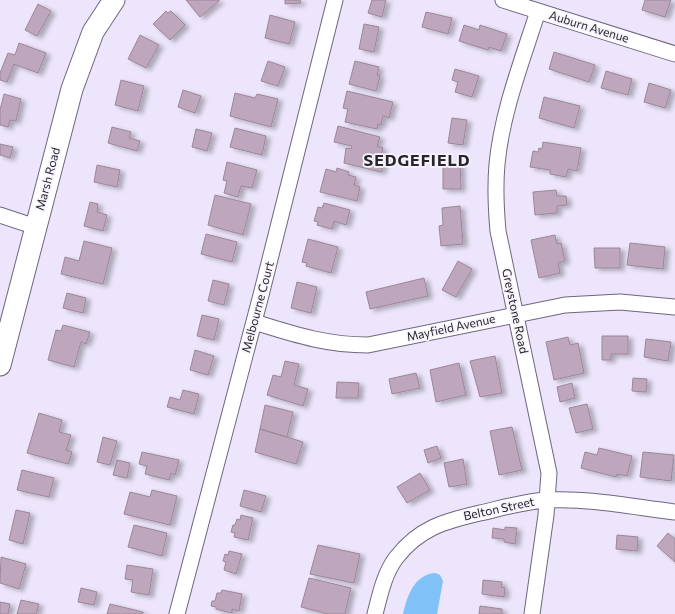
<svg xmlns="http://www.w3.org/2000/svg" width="675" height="614" viewBox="0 0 675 614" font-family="Commissioner,sans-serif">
	<defs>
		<filter id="shadow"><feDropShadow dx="4.5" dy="2.5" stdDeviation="2" flood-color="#0004"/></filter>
	</defs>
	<rect width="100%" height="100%" fill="#ece5fb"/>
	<path fill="#80c2f7" d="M435,573L440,575L443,581L437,614H403C407,596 414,575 435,573Z"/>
	<path fill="#bea7bc" stroke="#9c869a" filter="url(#shadow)" d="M186,0H219V1L200,17Z
		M285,0H300L301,3L285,4Z
		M372,0H386L382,17L368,13Z
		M645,0H671L665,17L642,10Z
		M38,4L51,11L37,36L25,30Z
		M166,11L168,13L171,11L185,25L170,40L153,24Z
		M426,12L452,18L448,34L422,27Z
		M270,15L295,22L289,44L265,38Z
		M364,24L379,27L374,52L359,49Z
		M464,25L479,30L480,25L507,34L501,51L489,47L488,50L459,41Z
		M140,35L159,45L146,68L128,59Z
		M19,43L46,53L38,73L14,64L7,82L0,80V73L8,53L15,55Z
		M554,52L595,65L589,82L549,69Z
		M268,61L285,67L278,86L261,81Z
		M355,61L379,67L377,75L380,76L376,91L349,84Z
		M455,69L479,76L472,97L455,92L458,82L452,80Z
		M606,71L632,79L628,95L601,88Z
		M121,80L144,86L138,111L115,105Z
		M649,83L671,90L665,108L644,102Z
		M183,90L201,96L195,113L178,107Z
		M347,91L393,102L389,118L383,116L381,125L378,124L377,129L345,122L348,109L343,108Z
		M235,93L255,98L257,94L278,99L271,127L230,116Z
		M4,94L21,99L16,121L10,120L8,127L0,125V110Z
		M544,97L580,106L574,128L539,118Z
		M452,118L467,120L463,145L448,143Z
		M338,126L380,137L377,146L383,148L381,155L385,156L381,172L344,163L346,148L351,149L352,146L334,142Z
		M112,127L131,132L129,138L140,141L137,151L108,143Z
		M235,128L266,136L262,155L230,147Z
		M196,129L212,133L207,151L192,147Z
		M543,142L581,148L577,171L568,169L566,177L550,174V170L530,167L533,151L538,152L539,148L542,149Z
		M0,144L13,147L10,158L0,155Z
		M227,162L257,170L252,188L241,186L238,197L224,193L227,181L223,180Z
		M443,163H460L461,189H443Z
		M97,165L120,170L117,187L94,182Z
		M337,168L349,172L348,175L356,177L354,185L360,187L357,201L320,192L326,169L336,172Z
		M556,190L557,196H566L567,205L557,206V213L535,215L533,192Z
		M215,195L251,204L243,235L208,225Z
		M90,202L98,204L97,212L107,215L103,231L84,226Z
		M324,203L350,210L346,225L334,221L332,229L317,225L318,222L314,221L318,207L322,208Z
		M460,206L463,244L441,246L439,226L443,225L442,208Z
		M206,234L237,242L232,262L201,254Z
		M555,235L557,244L561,243L565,261L558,263L560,273L539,278L531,240Z
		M308,239L338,247L331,273L306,266L307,263L302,262Z
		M84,241L112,248L103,284L61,274L65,257L79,261Z
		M630,243L665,247L663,269L627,265Z
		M594,248H620V268H595Z
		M458,261L472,269L456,297L442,290Z
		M424,278L428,296L370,309L366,292Z
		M213,280L229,284L224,305L208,301Z
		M297,282L317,287L311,313L291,308Z
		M67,293L86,298L83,313L63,308Z
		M202,315L219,319L214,340L197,336Z
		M63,325L90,332L86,344L81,342L74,367L48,360L56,330L61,331Z
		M602,336H628V354H611V360H602Z
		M568,337L570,345L578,343L584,373L554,380L546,342Z
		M646,339L671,342L668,361L644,357Z
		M195,350L214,356L208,375L190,370Z
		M495,356L502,393L480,397L470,361Z
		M285,361L299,364L294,385L308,389L303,406L267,395L273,375L281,377Z
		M459,363L466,395L436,402L430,370Z
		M416,373L420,388L392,394L389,379Z
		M633,378L647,379L646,392L632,391Z
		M337,382L359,383L358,398H336Z
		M572,383L575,398L560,402L557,387Z
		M183,390L199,394L194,414L167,407L170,397L180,400Z
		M587,404L593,429L576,433L569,408Z
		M265,405L293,412L287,437L260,429Z
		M39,413L62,420L59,432L71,435L66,450L72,452L68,464L27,453Z
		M512,427L522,470L499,475L490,431Z
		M260,429L303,442L296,464L255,452Z
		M103,437L117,441L110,465L97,462Z
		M437,446L441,458L428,463L424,450Z
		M599,448L632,456L627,476L617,474L616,477L581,468L585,452L597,455Z
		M142,452L179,460L175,475L171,473L169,480L145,474L147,466L139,464Z
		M643,452L674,455L671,481L640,477Z
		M463,459L467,484L449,487L444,463Z
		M117,460L130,463L127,478L113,475Z
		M22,470L54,478L49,497L17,490Z
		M420,473L430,490L407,503L397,487Z
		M152,490L177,496L170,525L124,514L130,492L150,497Z
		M244,490L266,496L261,512L240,506Z
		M16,510L30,513L23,544L9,540Z
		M241,515L253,518L248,540L234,537L235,533L231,532L233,525H235L237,519L240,520Z
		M134,525L167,533L162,556L128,547Z
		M505,527L517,528L515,544L504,542V539L492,538L493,528L505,530Z
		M668,533L675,539V562L657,546Z
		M617,535L638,537L637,551L616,549Z
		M318,545L360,554L354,583L310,574Z
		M229,551L242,554L236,574L224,570L226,562L223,561L225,554L228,555Z
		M1,557L26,564L19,589L0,583Z
		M127,565L153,569L149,595L131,592L133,580L125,579Z
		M309,578L351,588L345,614H328L301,607Z
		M483,580L502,582L501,587L505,588L504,597L482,594Z
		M81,588L97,592L94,605L78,602Z
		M222,590L242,594L239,611L232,609V613L216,609V607L211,606L212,601H215L217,593H221Z
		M21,600L39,604L36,614H17Z
		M0,602L10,604L8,614H0Z
		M110,604L143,612V614H107Z
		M480,606L502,609V614H479Z"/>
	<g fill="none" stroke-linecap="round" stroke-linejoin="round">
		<defs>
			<path id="street" d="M503,0L675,54
				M0,215L36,227
				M254,322C293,334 325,345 368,345L565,305L620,302L675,307
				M177,614L261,295L335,0
				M375,614C380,595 384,574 396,558C419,528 445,521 480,513C502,508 525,501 548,500C590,498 633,507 675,512
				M532,614L546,515L549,473L498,231C496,209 495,187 497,164C502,112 522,61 538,11"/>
			<path id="secondary" d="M0,365L72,89L93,32L114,0"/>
		</defs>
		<use href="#street" stroke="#6f667f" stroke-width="17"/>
		<use href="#secondary" stroke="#6f667f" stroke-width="23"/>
		<use href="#street" stroke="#fff" stroke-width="15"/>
		<use href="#secondary" stroke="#fff" stroke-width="21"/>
	</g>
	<g text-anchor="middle" stroke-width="3.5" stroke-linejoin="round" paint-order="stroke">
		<g font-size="12" fill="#28252f" stroke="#f7f5fb">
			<text transform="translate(589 27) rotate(17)" y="4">Auburn Avenue</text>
			<text transform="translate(48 179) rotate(-75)" y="4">Marsh Road</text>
			<text transform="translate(258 307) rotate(-75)" y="4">Melbourne Court</text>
			<text transform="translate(515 311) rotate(78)" y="4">Greystone Road</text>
			<text transform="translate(451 328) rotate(-12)" y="4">Mayfield Avenue</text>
			<text transform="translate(499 509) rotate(-12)" y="4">Belton Street</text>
		</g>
		<g font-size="16" font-weight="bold" letter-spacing="1" fill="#28252f" stroke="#f7f5fb">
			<text x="417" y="166">SEDGEFIELD</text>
		</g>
	</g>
</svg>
